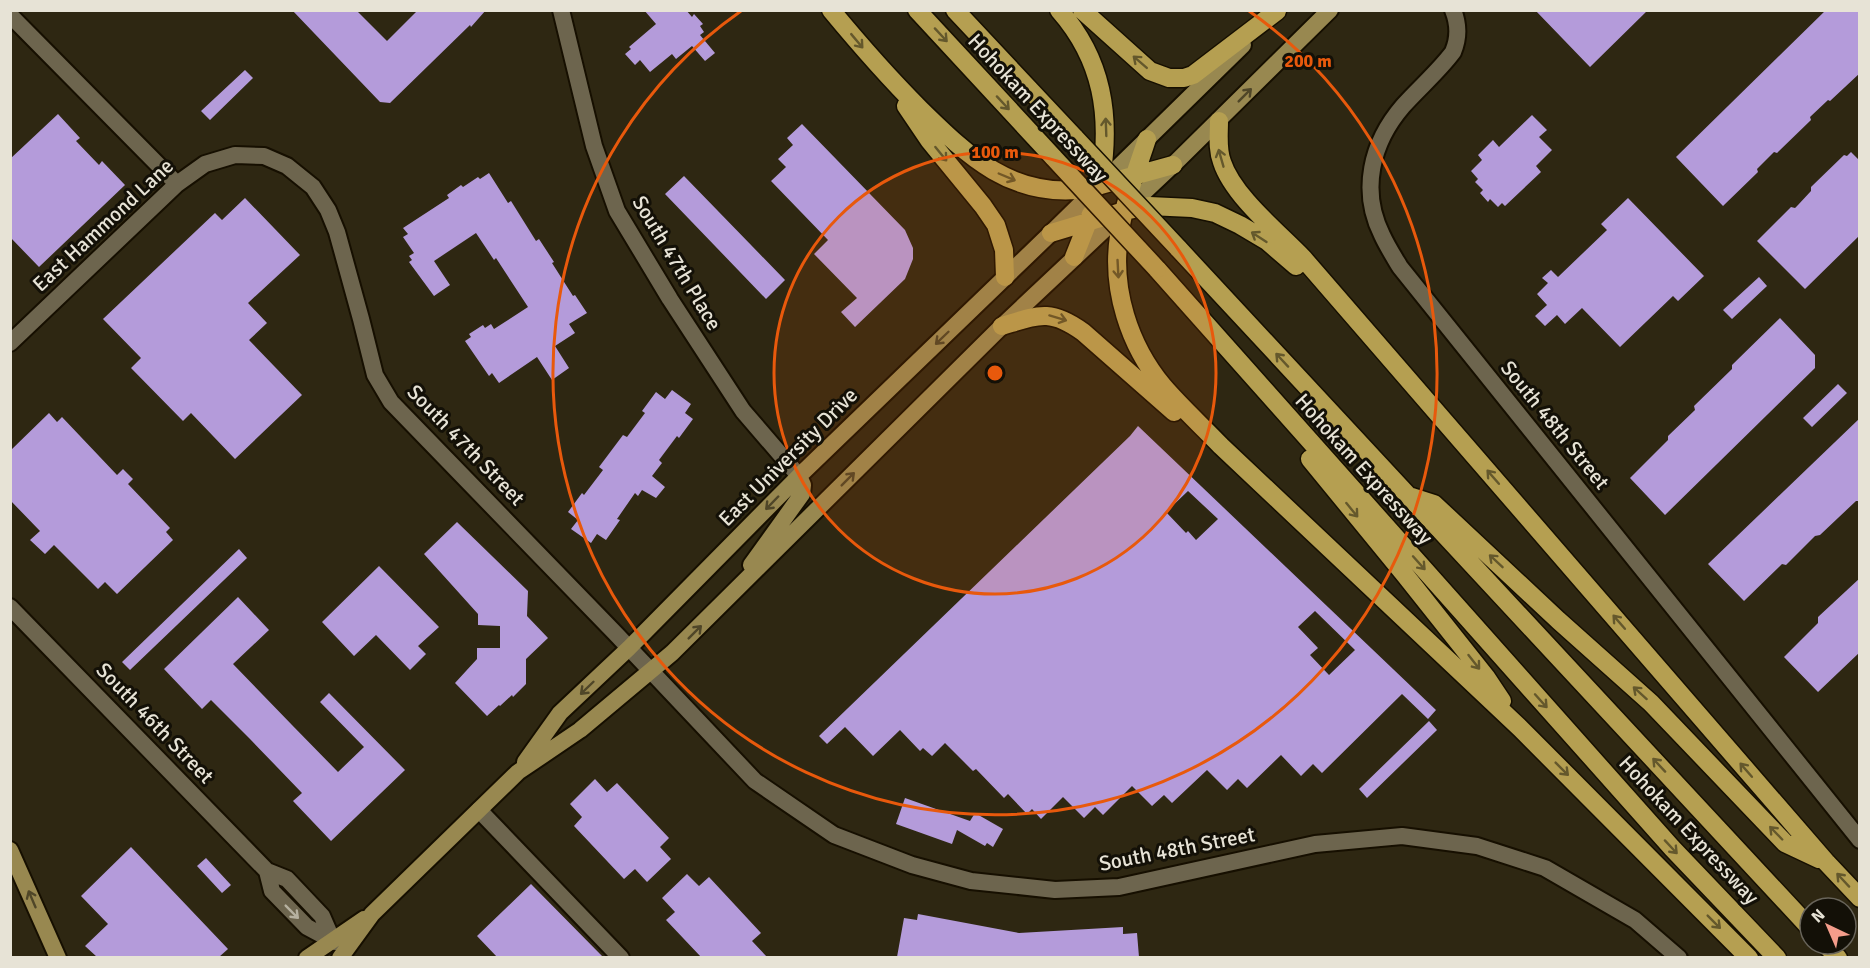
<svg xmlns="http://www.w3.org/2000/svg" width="1870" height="968" viewBox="0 0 1870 968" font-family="Signika,sans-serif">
	<rect width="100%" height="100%" fill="#2e2712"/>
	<path fill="#b49bda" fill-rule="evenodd" d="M292,10H356L387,41L418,10H486L471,27L470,25L390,103L380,102Z
		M644,10H686L692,17L694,14L703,24L700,26L704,32L700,35L715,53L705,61L692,46L676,59L672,54L650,72L640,60L635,65L625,54L631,49L629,47L656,24Z
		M1535,10H1648L1590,67Z
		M1826,10H1860V73L1830,101L1828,100L1810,117L1811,120L1777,153L1774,152L1757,169L1758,172L1723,206L1676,157Z
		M245,70L253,78L210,120L201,111Z
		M58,114L80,138L76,141L99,165L102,161L125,185L39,267L10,237V159Z
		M1532,115L1547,130L1539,137L1552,150L1536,166L1541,172L1505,206L1502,203L1498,207L1490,199L1488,202L1480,193L1483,190L1475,182L1478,179L1471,171L1482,160L1478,155L1493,140L1499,147Z
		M802,124L905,230L913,248V259L905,279L855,327L841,312L857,298L814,254L828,240L771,181L786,167L778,159L793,145L787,138Z
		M1851,152L1860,161V235L1805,289L1757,241L1791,207L1795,208L1798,205L1811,191V187L1844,155L1847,156Z
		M489,173L508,203L511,201L536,241L539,239L554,262L552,263L573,296L575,295L587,313L569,324L575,333L555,346L569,368L552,380L537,357L499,383L492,373L489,376L465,341L471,337L469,334L483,325L485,328L491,324L494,329L528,307L496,258L494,260L476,233L434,261L450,285L434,296L409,262L412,260L409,256L414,253L403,237L408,234L403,228L449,198L447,195L461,185L463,187L478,177L480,179Z
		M684,176L785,280L766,299L665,194Z
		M245,198L300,255L248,303L267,323L249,340L302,395L235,459L191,413L183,421L131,368L141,358L103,319L215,213L222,220Z
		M1628,198L1704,276L1678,301L1673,296L1620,347L1582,308L1565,324L1557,315L1545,326L1535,316L1547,305L1537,294L1548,283L1542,278L1551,270L1558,277L1607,230L1601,224Z
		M1759,277L1767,286L1732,319L1723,310Z
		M1780,318L1815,355V368L1665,515L1630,478L1668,440V436L1695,410L1694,406L1732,369V365Z
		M1838,384L1847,393L1812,427L1803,418Z
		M672,390L691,404L685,413L693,419L679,438L677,436L659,460L662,463L652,476L665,487L656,498L642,490L638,496L635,493L617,519L620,520L606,540L597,534L591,543L571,529L578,520L568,512L582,493L584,495L603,470L599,467L623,435L627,437L645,413L642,411L656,392L665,399Z
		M49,413L57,422L62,417L117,475L123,469L133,479L128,484L170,528L166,532L173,540L117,594L105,582L98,589L54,545L45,554L30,540L40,531L10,500V451Z
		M1860,418V501H1856L1820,535L1815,536L1786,565L1782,564L1744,601L1708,564Z
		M1138,426L1436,710L1428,719L1402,694L1322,773L1313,764L1301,776L1281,755L1247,788L1238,779L1227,790L1207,770L1172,803L1164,795L1152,806L1132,786L1103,815L1095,807L1084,818L1063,797L1041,819L1032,809L1027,814L1008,794L1004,798L976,769L973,771L945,743L932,756L923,748L920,751L900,730L873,756L845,727L827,744L819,736L1130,436ZM1188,491L1218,519L1196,540L1188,531L1186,533L1166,512ZM1315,611L1355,650L1329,675L1310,655L1318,648L1298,627Z
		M457,522L528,591L527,616L548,638L526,659V684L513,697L512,695L500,706L499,705L487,716L455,683L477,659V648H500V626L478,625V614L424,554Z
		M239,549L247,558L130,670L122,662Z
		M379,566L439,627L418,646L426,654L410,670L376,635L354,656L322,622Z
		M1860,578V652L1818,692L1784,657L1818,623V617Z
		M238,597L269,630L233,664L292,725L338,772L364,747L320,702L329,693L405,770L331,841L293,801L302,793L250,739L211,700L202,709L164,669Z
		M1429,721L1437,730L1367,798L1359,789Z
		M595,779L607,792L617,783L669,838L660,847L671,859L647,882L635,869L624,879L574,826L582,817L570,804Z
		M905,798L970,821L975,813L1003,829L993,847L987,843L985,846L957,830L952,844L896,824Z
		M131,847L228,949L219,957H97L85,946L108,924L81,896Z
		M206,858L231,885L222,893L197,866Z
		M687,874L699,886L709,877L761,933L752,941L767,957H701L666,920L675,912L662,898Z
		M531,884L603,957H497L477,936Z
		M918,914L1019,933L1123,927V934L1137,933L1139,957H897L904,918L917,920Z"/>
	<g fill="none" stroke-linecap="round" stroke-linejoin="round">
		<defs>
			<path id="minor" d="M561,10L594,146L617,211L670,299L743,411L799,476
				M1453,10C1459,25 1459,38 1453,52C1438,72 1419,88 1403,106C1371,143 1360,191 1382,235C1387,246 1394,257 1400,267L1860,840
				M10,15L177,184
				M10,343L177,184L205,164L235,155L264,156L287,166L313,187L328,210L337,232L361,319L375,375L391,402L615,633L755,781L834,835L912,865L971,881L1055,890L1119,887L1315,844L1402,836L1477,846L1545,868L1635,920L1679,958
				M10,607L267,871L287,879L322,916L332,939
				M479,810L621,958
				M267,871L272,891L307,927L335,942"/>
			<path id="primary" d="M751,565L802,494L803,485L799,476
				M525,762L560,713L629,648L799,476L1051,233L1243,45
				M10,850L58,958
				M307,958L364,919
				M340,958L372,914L518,772L580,730L672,653L1002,326L1173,165L1330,10"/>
			<path id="motorway" d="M831,10C860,45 888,77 920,109C968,156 1012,199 1086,189L1173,165
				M917,10L1054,158
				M955,10L1075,138
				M1059,10C1103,60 1111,116 1101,179
				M1082,10L1150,71L1169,78H1184L1193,75L1277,11
				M906,106L929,140L983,206L996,225L1004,250L1005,277
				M1219,121C1219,135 1217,149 1222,162C1233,196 1278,232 1303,258L1826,862L1860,898
				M1147,139C1137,170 1124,202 1119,236C1111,289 1129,345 1163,386C1181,407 1202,426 1221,446L1520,728L1749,958
				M1051,233L1124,211L1149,206L1192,208L1215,213L1240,225L1267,241L1296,266
				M1178,248L1810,928
				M1074,257L1091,214
				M1157,269L1672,848L1777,958
				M1002,326C1038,315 1050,308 1083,332L1174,412
				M1310,459L1405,575L1486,677L1502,701
				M1409,496L1434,504L1558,620L1651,703L1785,843L1819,859
				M1825,944L1838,958"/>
		</defs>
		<use href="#minor" stroke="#160f00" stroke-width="20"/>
		<use href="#primary" stroke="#160f00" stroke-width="20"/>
		<use href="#motorway" stroke="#160f00" stroke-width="21"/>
		<use href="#minor" stroke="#6d654e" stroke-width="16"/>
		<use href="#primary" stroke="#988850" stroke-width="16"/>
		<use href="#motorway" stroke="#b59f51" stroke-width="18"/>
		<defs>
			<path id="motorway-bridge" d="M1075,138L1178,248
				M1054,158L1157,269"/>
		</defs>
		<use href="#motorway-bridge" stroke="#160f00" stroke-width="21" stroke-linecap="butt"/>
		<use href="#motorway-bridge" stroke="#b59f51" stroke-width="18"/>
	</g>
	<defs><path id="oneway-shaft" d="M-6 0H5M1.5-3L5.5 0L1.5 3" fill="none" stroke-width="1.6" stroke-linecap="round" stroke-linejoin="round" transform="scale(1.5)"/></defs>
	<g stroke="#64582c">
		<use href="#oneway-shaft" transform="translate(941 35) rotate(47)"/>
		<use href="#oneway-shaft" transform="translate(857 41) rotate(50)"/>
		<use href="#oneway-shaft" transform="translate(1140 62) rotate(-139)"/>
		<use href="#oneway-shaft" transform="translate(1003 103) rotate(47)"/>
		<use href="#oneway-shaft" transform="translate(1106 127) rotate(-92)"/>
		<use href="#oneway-shaft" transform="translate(941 154) rotate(51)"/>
		<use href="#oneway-shaft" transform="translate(1221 158) rotate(-106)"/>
		<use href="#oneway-shaft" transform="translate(1007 177) rotate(23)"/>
		<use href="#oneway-shaft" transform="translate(1259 237) rotate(-147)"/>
		<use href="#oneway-shaft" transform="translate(1118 269) rotate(87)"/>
		<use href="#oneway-shaft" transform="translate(1058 318) rotate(17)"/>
		<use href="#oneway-shaft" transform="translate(1282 360) rotate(-133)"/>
		<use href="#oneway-shaft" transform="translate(1493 477) rotate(-131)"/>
		<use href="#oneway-shaft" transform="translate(1352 510) rotate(51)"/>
		<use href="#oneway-shaft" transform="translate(1496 561) rotate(-137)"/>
		<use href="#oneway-shaft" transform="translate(1419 563) rotate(48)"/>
		<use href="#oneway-shaft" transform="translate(1619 622) rotate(-131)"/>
		<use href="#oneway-shaft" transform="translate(1474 662) rotate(52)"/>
		<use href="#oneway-shaft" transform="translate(1640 693) rotate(-138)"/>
		<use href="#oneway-shaft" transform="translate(1541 701) rotate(48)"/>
		<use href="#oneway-shaft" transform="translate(1659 765) rotate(-133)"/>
		<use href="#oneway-shaft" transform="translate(1562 769) rotate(45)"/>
		<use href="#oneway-shaft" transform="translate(1746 770) rotate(-131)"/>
		<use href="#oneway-shaft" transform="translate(1776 833) rotate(-134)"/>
		<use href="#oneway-shaft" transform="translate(1671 847) rotate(47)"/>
		<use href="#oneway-shaft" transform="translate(1843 880) rotate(-133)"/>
		<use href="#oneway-shaft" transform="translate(1714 922) rotate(45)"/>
	</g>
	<g stroke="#4f4628">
		<use href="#oneway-shaft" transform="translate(1245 95) rotate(-45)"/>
		<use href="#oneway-shaft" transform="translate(942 338) rotate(136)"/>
		<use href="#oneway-shaft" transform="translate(848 479) rotate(-45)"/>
		<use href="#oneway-shaft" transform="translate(772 503) rotate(134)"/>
		<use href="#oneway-shaft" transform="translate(695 632) rotate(-45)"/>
		<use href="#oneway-shaft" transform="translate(587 688) rotate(136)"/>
		<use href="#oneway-shaft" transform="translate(32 899) rotate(-113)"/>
	</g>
	<use stroke="#b6b1a0" href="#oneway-shaft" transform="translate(292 912) rotate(45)"/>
	<circle cx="995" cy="373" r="221" fill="#e8590c" fill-opacity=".12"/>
	<g fill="none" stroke="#e8590c" stroke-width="3">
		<circle cx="995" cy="373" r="221"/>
		<path d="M1249 11A442 442 0 1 1 741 11"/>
	</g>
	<g text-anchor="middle" stroke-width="6" stroke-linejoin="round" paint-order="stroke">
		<g font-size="21" fill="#e7e3d6" stroke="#131007">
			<text transform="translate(1038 108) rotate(47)" y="7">Hohokam Expressway</text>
			<text transform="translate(103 225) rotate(-43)" y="7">East Hammond Lane</text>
			<text transform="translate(677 263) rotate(59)" y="7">South 47th Place</text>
			<text transform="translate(1555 425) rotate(51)" y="7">South 48th Street</text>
			<text transform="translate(466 445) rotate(46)" y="7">South 47th Street</text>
			<text transform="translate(788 457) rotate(-45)" y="7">East University Drive</text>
			<text transform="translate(1364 469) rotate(48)" y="7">Hohokam Expressway</text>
			<text transform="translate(155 723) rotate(46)" y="7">South 46th Street</text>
			<text transform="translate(1689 830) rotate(47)" y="7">Hohokam Expressway</text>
			<text transform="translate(1177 849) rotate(-11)" y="7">South 48th Street</text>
		</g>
	</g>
	<circle cx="995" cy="373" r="9" fill="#e8590c" stroke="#131007" stroke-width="3"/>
	<g font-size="18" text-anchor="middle" font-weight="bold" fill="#e8590c" stroke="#131007" stroke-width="6" stroke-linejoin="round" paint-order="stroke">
		<text x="1308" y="67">200 m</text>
		<text x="995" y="158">100 m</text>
	</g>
	<rect width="1870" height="968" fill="none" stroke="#e7e3d6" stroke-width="24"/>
	<g transform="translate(1828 926) rotate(316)"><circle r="28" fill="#131007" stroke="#68645a" stroke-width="1.5"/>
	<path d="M0-4.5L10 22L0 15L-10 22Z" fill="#f49d8b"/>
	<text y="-9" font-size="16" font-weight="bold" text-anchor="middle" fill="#e7e3d6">N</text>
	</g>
</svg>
